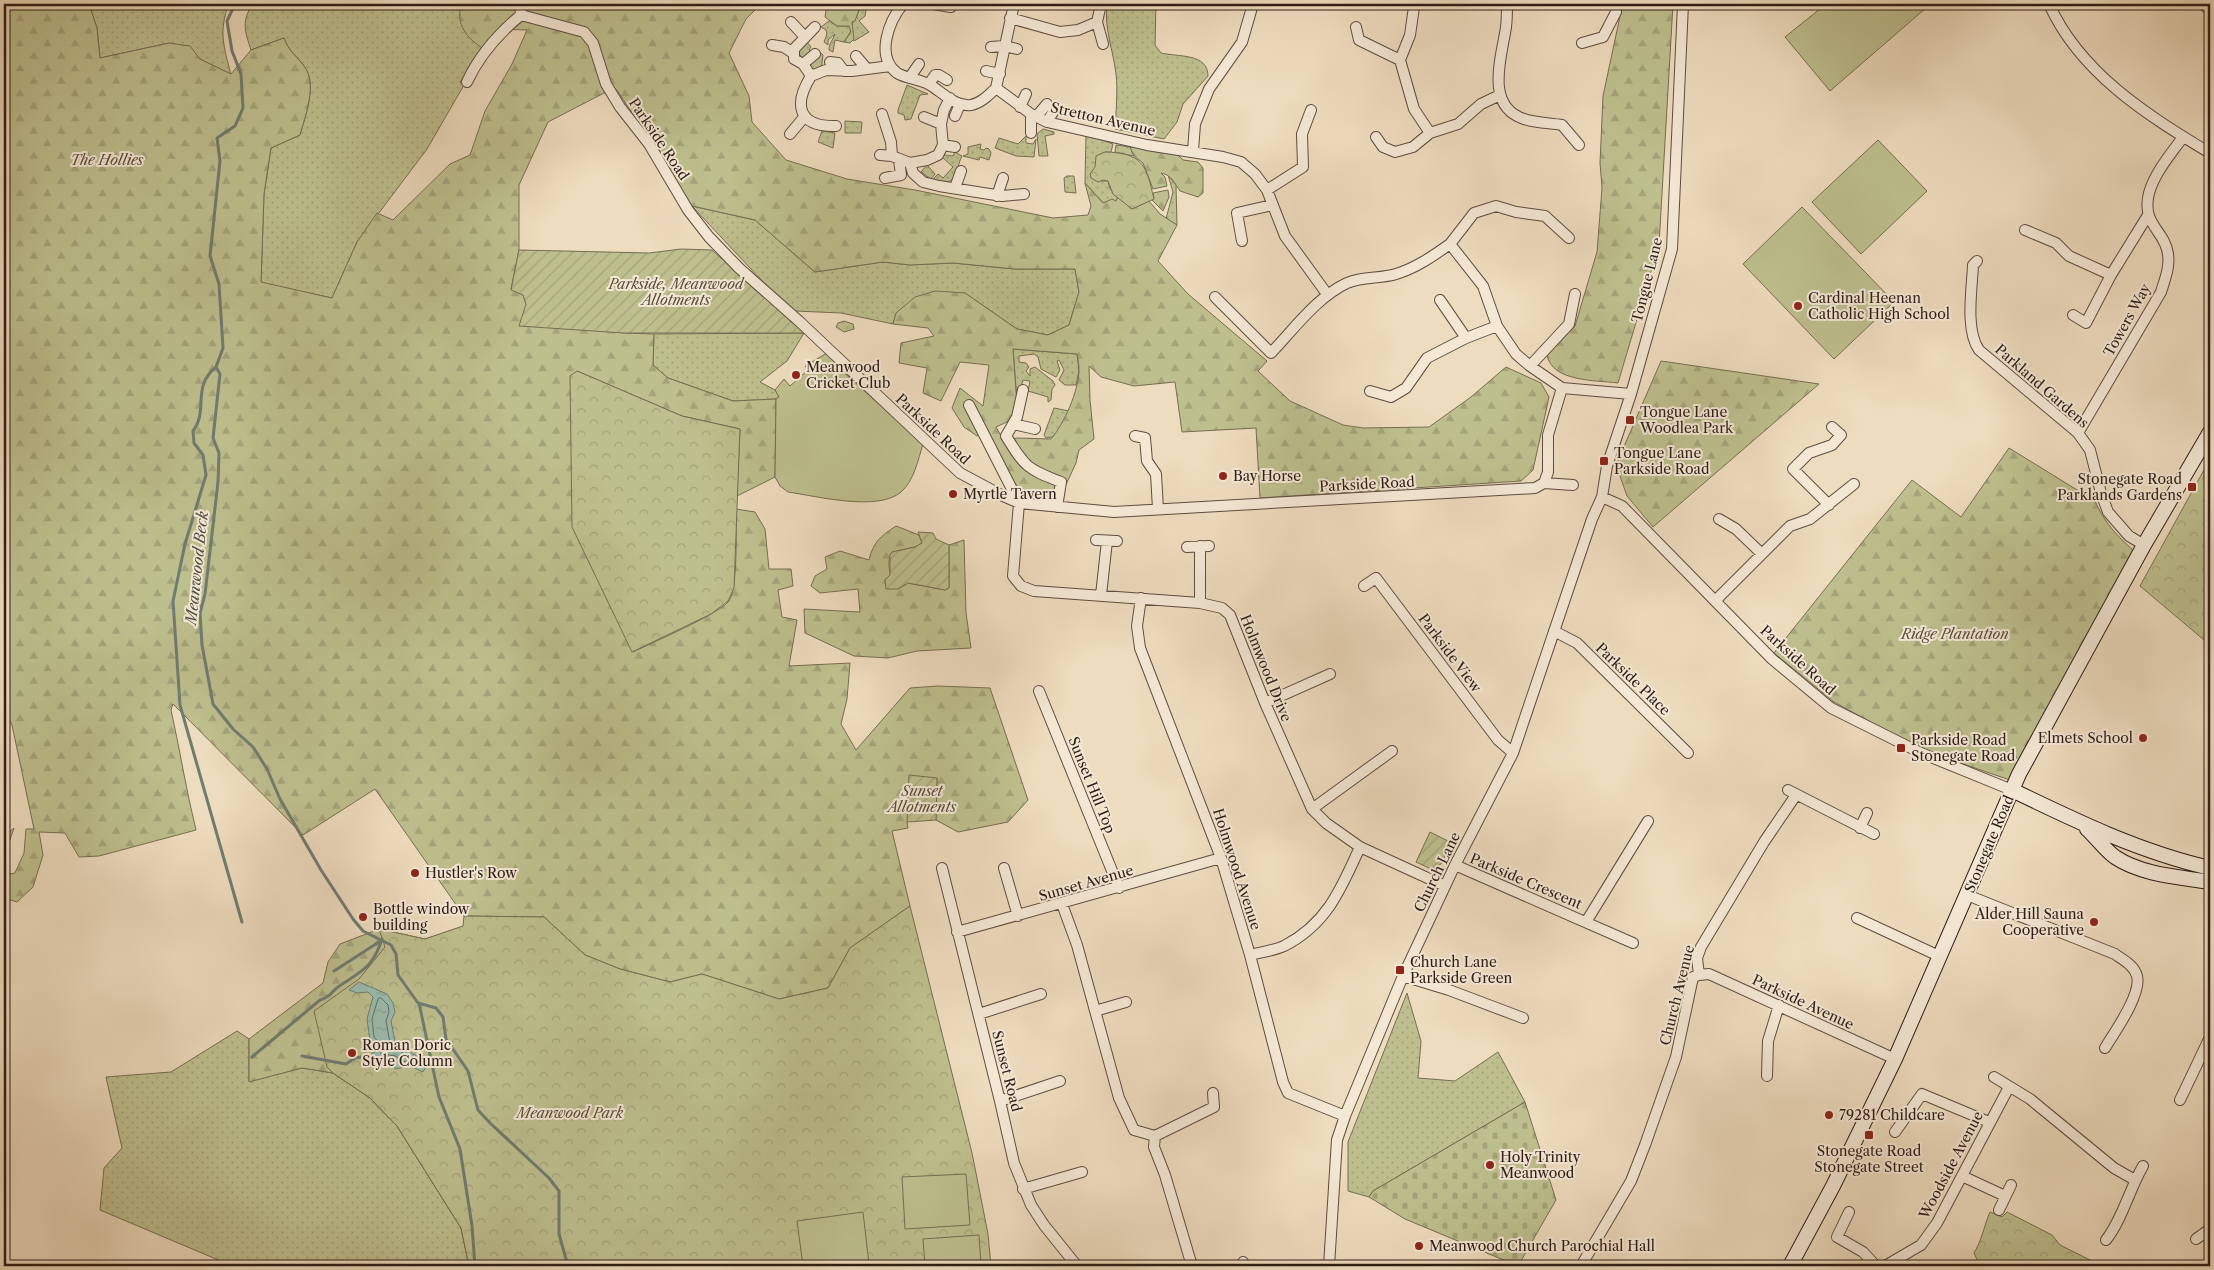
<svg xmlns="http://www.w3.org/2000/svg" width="2214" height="1270" viewBox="0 0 2214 1270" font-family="'Libre Caslon Text',serif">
	<defs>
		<pattern id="grass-dots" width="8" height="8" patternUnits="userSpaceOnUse" patternTransform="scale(1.25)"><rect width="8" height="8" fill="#bebf8e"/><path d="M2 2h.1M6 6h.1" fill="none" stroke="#a4a47a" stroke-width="1.8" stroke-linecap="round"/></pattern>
		<pattern id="forest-firs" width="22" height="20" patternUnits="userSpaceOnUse" patternTransform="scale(1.25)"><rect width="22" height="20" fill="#bebf8e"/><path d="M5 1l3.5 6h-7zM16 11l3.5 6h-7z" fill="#a4a47a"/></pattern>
		<pattern id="cemetery-stones" width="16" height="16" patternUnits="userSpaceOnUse" patternTransform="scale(1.25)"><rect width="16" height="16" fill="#bebf8e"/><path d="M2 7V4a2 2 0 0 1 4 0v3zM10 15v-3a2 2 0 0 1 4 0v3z" fill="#a4a47a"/></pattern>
		<pattern id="park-crowns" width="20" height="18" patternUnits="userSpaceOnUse" patternTransform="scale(1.25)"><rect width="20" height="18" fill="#bebf8e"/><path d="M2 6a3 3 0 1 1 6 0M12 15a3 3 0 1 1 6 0" fill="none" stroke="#a4a47a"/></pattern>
		<pattern id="garden-furrows" width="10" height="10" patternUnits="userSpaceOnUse" patternTransform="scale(1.25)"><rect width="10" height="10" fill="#bebf8e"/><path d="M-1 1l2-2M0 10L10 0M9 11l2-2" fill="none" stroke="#a4a47a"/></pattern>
		<pattern id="water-ripples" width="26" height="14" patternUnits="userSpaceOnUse" patternTransform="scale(1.25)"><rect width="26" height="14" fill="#9abcae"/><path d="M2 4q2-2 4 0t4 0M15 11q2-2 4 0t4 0" fill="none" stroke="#85a195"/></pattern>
	</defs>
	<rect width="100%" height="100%" fill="#eedcbe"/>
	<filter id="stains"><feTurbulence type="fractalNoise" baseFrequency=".004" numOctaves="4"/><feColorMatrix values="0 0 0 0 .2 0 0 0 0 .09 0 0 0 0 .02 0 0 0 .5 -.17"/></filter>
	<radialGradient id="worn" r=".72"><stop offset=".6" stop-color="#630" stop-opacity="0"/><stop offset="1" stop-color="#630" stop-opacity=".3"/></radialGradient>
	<path fill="url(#grass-dots)" stroke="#766e52" d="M89,4H229C218,31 224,47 231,75L169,43L100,58L97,28Z
		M253,4H462L460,10L484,49L460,82L464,85L427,149L357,242L332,298L261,283L264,194L271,148L300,135C305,116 318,84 304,66C296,55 289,52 284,38L251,50C245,32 241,20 253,4Z
		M1107,4H1156L1155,45L1161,53C1178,57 1208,53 1208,76L1183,104L1177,122L1164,139L1115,129C1116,111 1118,91 1116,74C1113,49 1104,29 1107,4Z
		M861,5H867L865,16L859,21L869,32L854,41L852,33V22L855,20Z
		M829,21L837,26H850L851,31L844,42L835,40L833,52L829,50C829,43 833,40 835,34L828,40V45L824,42L827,34L826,30L821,27Z
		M807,42L811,47L809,50L811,52L803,60L799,53L800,48Z
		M821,53L823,55L821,70L814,72L809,68L811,63Z
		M907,85L928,94L920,95L911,119L905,120L904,115L898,113V110Z
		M845,121L862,122L861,133H845Z
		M1043,129L1054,132V134L1045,136L1048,156H1039L1037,134Z
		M822,131L835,133L833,148L818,142Z
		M1086,134L1113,144L1111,152H1105L1095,162L1101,181H1108L1110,189L1118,197L1116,201L1104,204L1085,183Z
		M1026,136V143L1033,144L1036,139L1034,157L1016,156L995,148L999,138L1018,144Z
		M981,144L980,149L984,150L986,148L989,149L991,153L989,160L980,157L979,160L963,156L968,154V147Z
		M1116,145L1130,147L1134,156L1115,152Z
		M955,152L962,156C955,169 960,187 935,181L934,178L938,174L943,178L953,167L942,157L945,155L953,156Z
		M927,165L935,174L931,179L921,172Z
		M1168,175L1176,185L1177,225L1166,219L1173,192Z
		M1067,176H1074L1076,193L1065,192L1064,178Z
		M692,206L755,220L815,272L883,262L910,265L953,263L1014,269H1075L1079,292L1069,325L1048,335L1017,329L965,293L896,313L893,324L841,313L795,311L766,285Z
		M844,321L853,324L854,329L844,332L836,327L838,323Z
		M804,333L787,361L760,382L775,390L780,398L776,399L733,401L668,378L653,365L654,334Z
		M1013,349L1077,354L1079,370L1076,385H1065L1059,380L1064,370L1059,360L1057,361L1060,370L1056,377L1041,369L1038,357L1034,354L1019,356V362L1026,363L1029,367L1026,371L1030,376V369L1035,367L1053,381L1055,385L1052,389L1051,400L1048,402V397L1028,391L1030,381L1023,380L1017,400Z
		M1054,408L1079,413L1069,434L1046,438L1044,435Z
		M1407,993L1421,1041L1418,1078L1455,1081L1498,1052L1525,1102L1373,1191L1369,1197L1348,1191V1142Z
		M237,1031L249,1039V1081L302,1068L333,1073L370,1098L397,1126L461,1228L469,1266H224L223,1262L100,1210L104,1168L122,1148L106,1077L171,1072Z"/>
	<path fill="url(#forest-firs)" stroke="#766e52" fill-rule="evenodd" d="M4,4H89L97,28L100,58L169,43L190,46L200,59L231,74L251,50L284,38C289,52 296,55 304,66C318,84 305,116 300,135L271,148L264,194L261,282L332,298L357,242L377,213L393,220L450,164L470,155L485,111L512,64L527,30L500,29L484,49C468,40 454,23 462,4H761L746,19L729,53L749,96L752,122L786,160L847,179L915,190L1053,218L1088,215L1091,206L1085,183L1103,203L1112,199L1116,201L1118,197L1132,209L1149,201L1160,214L1177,225L1158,261L1188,294L1267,361L1258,371L1290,401L1343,425L1363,428L1429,427L1471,397L1506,367L1541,383L1549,397L1533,470L1521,481L1260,498L1256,428L1182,432L1175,382L1134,386L1101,377L1089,366L1090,400L1094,439L1079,450L1076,463L1063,491L1042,500L1019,495L987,431L977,436L964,427L952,408L960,388L983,406L989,365L960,362L941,401L923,393L927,368L899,363L901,343L934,336L928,328L893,324L896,313L915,297L935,291L965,293L1017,329L1048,335L1069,325L1079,292L1075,269H1014L953,263L910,265L883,262L815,272L755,220L692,206L617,90L604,93L548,122L519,185V250L511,289L523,295L526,304L623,333L654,334L653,365L668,378L733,401L776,399L775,477L737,496L740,429L682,416L577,371L633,652C651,643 719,614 729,601C738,588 736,528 736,509L755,512L765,529L769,569H791L793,586L778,590L782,617L797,620L789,666L850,663L847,699L841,724L856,750L910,688L938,686L990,688L1028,800L1008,822L958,832L936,820L937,778L907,822L908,828L892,831L910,906L850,948L828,988L779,999L702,974L670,982L620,969L585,955L544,917L464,916L375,789L303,835L173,704L171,710C180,750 186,790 196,830L99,856L79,857L65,833L39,832L43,855L33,887L17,902L4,898V875L15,873L24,853L26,829H34L12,725L4,709ZM1013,349L1077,354C1078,359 1079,365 1079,370C1079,390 1064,424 1051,439L1017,438L1004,441L996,427L1009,421L1017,406Z
		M827,4H853L854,5L861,4L855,21L852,22L854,39L850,43L844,42L851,32L849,26H837L825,17Z
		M1621,4H1673L1659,245L1618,383C1595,380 1552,382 1547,355L1575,326L1597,252L1602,188L1600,163L1603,96L1619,21Z
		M1130,147C1146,147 1173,147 1183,160L1198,162L1203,168V193L1198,197L1180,191C1175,184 1172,175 1161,173L1165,177L1167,186L1153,189L1143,163L1134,156Z
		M1168,190L1169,197L1163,211L1152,200L1154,198L1153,193Z
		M1661,361L1819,384L1653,527L1627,496L1616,465Z
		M2009,448L2095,501C2104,522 2117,536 2134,551L2010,780L1922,750L1834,702L1774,653L1912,480L1961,517Z
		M896,526L919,535L922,543L915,547L892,552C885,565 891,578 898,589L908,583L945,590L949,588V545L964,540L966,613L971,648L917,651L888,658L854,656L805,633L804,609L860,612L858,589L820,593L811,586L815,576L827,569L825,557L840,551L869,560C873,542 881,536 896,526Z
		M14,828L4,857V837Z
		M464,926L469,1266L461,1228L397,1126L370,1098L333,1073L302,1068L249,1082V1039L323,983L328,962L340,944L379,929L425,939Z"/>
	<path fill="url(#cemetery-stones)" stroke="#766e52" d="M1525,1102L1556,1200L1518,1266L1405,1219L1369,1197L1373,1191Z"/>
	<path fill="url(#park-crowns)" stroke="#766e52" d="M1105,152C1143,153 1146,165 1154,199L1132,209L1113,194L1108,181L1103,180L1098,182L1091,178L1090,174L1095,167L1096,156Z
		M577,371L682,416L740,429L734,588L728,601L711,614L632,652L572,527L570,376Z
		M2210,459V645L2140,586Z
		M910,906L972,1153L988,1234L991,1266H469L461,1228L397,1126L370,1098L333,1073L327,1067L314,1011L359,979L385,947L379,929L425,939L463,926L464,916L544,917L585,955L620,969L670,982L702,974L779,999L828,988L850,948Z
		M1990,1212L2002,1217L2007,1212L2052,1235L2060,1245L2102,1266H1980L1974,1253C1982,1240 1984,1226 1990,1212Z"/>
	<path fill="url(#garden-furrows)" stroke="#766e52" d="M681,249L712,250L804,333H623L519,326L526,304L523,295L511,290L519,250L649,253Z
		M918,532L933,533L936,539L949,545V588L945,590L908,583L898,589H886L885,580L890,575V555L892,552L915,547L922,543Z
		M909,775L937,778L936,820L907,822Z
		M1430,832L1452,843L1441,864L1431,869L1416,862Z"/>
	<path fill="#bebf8e" stroke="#766e52" d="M1826,4H1923L1926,8L1830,91L1785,37Z
		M1878,140L1927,191L1861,254L1812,202Z
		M1802,207L1894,302L1834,359L1743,264Z
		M827,353L838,367L923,444C918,460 914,481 901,492C878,512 816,496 788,492L780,486L775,477L776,399L779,397L775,390L784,379L790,386L808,370L805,366Z
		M966,1174L970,1225L905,1229L902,1177Z
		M863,1212L869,1264L853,1266H803L797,1221Z
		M979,1235L981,1266H925L923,1239Z"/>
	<path fill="url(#water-ripples)" stroke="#6f7c72" d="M359,982L387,994L393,1003L395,1012L391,1021L395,1041L413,1054L429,1061L423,1072L410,1066L395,1069L394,1061L371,1060L368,1056L375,1052L376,1046L370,1040L367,1019L373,997L368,992L357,993L349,990Z"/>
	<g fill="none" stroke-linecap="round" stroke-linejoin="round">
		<path stroke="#646c62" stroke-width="1" d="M381,998L388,1005L389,1012L386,1021L390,1043L408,1057L407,1061L401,1062L396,1056L381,1054V1045L374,1037L372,1019L378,999Z"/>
		<path stroke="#6f7c72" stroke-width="3" d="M235,4L227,21L232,51L241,74L243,108L235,126L217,138L220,161L210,256L219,284L223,348L216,367L220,374L213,438L219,453L218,482L205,594L200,613L202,645L213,704L233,729L253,747L267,769L280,799L321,870L353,919L363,931L391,945L396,954L398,975L418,1003L436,1008L443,1017L446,1039L468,1071L478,1110L490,1123L549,1178L559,1191V1234L568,1266
			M216,367C191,387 209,410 193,431L194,443L203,455L206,475L185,544L173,601L180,705L242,922
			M334,971L382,940
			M419,1003L439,1097L460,1149L472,1226L475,1266
			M302,1056L346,1064L355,1058L368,1056
			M252,1057L320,1000C332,996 330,993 338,987C361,971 373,968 382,939"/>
		<defs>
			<path id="street" d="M520,4L521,15
				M903,4C889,21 875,56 897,73C907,79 920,79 930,85C942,92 955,107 971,105C981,103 989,95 996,88L1031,114L1047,122L1147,145L1223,157L1241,162L1255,174L1267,190L1285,236L1327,294
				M933,4L951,7
				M1507,4C1507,11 1507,19 1506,27C1502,56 1484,106 1524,119C1536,123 1550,123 1562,125L1579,145
				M2049,4C2080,73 2147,115 2210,153
				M2202,4L2210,10
				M521,15L584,32L593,43L606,84L620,107L649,144L688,210L709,237L739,268L800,322L960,473L1003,496L1019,503L1114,512L1535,488L1544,483L1548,472V435L1562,388
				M1010,18L1060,32L1078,30L1097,22L1101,4
				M791,22L805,37
				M1097,22L1103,44
				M815,27L794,49V59L803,64L811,76C793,105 798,127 836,126
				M1356,27L1359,40L1400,60L1414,109L1430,133
				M1582,43L1603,37L1616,12V4
				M772,45L784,47L793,53
				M991,47L1004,46L1017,49
				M856,56L867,69
				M1400,60L1410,35L1414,7
				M830,62L838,63L844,71
				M803,64L815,54
				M986,71L1000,74
				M811,76L826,70L852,71L890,66
				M910,77L919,64
				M467,82C479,56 499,33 521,15
				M929,84L935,75H939L947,80
				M996,88L1014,4
				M1020,107L1026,94
				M882,114L891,142L892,156
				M955,116L960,104
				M924,117L941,124
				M1036,117L1047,104
				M1047,122L1055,109
				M1031,133V114
				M790,134L805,116
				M1376,137L1383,147L1395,152L1413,147L1430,133L1458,124L1481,104L1500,95
				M943,145L955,147
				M1193,151L1195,124L1209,89L1242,42L1253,4
				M880,155L892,156L910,163L927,160L938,155L943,145L941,124L944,110L950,98
				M910,163L913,173L923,182L939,186L1002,196L1024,194
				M885,178L901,175L899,160
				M955,188L961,171
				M1267,190L1303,167L1302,134L1311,110
				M997,196L1003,178
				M2025,230L2056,243L2069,256L2111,275
				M1242,241L1237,213L1272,205
				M1450,244L1474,213L1496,206L1516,212L1545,216L1569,238
				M1977,261L1973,265C1972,289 1965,330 1979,350L2078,433L2090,450L2101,493L2108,512L2129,536L2144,545
				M1215,297L1271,353C1294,329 1317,297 1347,283C1363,276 1380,279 1396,274C1416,268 1433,256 1450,244L1483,286L1497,326L1516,354L1530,366L1562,388L1631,394
				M1440,300L1466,338
				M2073,315L2086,323L2111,275L2148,215
				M1530,366L1569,324L1575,294
				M1023,390L1017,417L1006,436C1025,467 1027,469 1061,482L1057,507
				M1370,391L1391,397L1406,388L1427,358L1466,338L1497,326
				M969,405L1019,503L1013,576L1021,586L1034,591L1200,603L1222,608L1230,615L1265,703L1312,809L1326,823L1360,847L1445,886
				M1013,424L1035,429
				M2078,433L2161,292C2165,279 2170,267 2168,254C2165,230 2141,225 2149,193C2155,172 2171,154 2183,137
				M1135,436L1145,438L1147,461L1156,474L1158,509
				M1544,483L1573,485
				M1602,497L1622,506L1772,659L1831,708L1921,753L2012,790
				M1829,505L1793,469L1809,453L1832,445L1841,435L1832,427
				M1719,519L1736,529L1762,554
				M1096,540L1117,541
				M1187,547L1209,546
				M1364,586L1376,578L1498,740L1513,753
				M1101,595L1107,541
				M1141,598L1137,626L1140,648L1221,858L1250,955L1283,1082L1288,1093L1345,1116
				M1715,601L1790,526L1810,519L1854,484
				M1200,603V546
				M1554,631L1577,643L1688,753
				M1039,691L1119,888
				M1265,703L1330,674
				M1788,790L1874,834
				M1312,809L1392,751
				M1860,828L1867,813
				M1455,865L1633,943
				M942,868L1000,1101L1014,1163L1031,1205L1044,1225L1077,1266
				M1004,868L1018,916
				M1967,895L2115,954C2123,960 2134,965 2137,976C2142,994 2114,1033 2105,1048
				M1062,904L1077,945L1119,1098L1134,1130L1155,1136L1154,1147L1165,1175L1192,1266
				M1857,918L1939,956
				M1586,922L1648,821
				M957,932L1221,858
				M1250,955C1261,952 1273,951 1284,946C1327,924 1341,889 1360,847
				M1699,975L1709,974L1895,1059
				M1403,976L1449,990L1523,1018
				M1095,1011L1126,1002
				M979,1014L1041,994
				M1767,1076L1768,1041L1779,1005
				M1994,1077L2030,1099L2114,1168L2135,1180
				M2180,1100L2210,1037
				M1000,1101L1060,1081
				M1895,1132L1922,1094L1989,1122
				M1155,1136L1214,1107L1213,1093
				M1962,1176L2005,1196
				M1023,1189L1082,1172
				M1999,1210L2011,1185
				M1849,1212L1837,1237L1863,1252L1876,1266
				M2196,1239L2210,1229
				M2106,1240C2123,1218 2129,1190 2143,1166
				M1243,1262L1246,1266
				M1329,1266L1337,1140L1345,1116L1403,976L1455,865L1513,753L1592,519L1602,497L1607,466L1631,394L1672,249L1683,4
				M1581,1266L1631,1181L1645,1145L1676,1057L1693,977L1699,975L1697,958L1701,947L1764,842L1796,795
				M1885,1266L1921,1245L1937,1223L2009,1087"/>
			<path id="secondary" d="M2012,790C2076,821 2140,852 2210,868
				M2087,829C2096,837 2105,850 2115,857C2142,875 2179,877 2210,882
				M1790,1266L1833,1186L1895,1059L2019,774L2144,545L2210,432"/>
		</defs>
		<use href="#street" stroke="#5e4d41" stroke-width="12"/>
		<use href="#secondary" stroke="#2e1d17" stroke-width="16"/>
		<use href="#street" stroke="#f4e8d5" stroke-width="10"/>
		<use href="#secondary" stroke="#f4e8d5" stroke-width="14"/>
	</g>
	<g fill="#8f2418" stroke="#f4e8d5" stroke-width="2">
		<circle cx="1798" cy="306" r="5"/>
		<circle cx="796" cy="375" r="5"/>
		<rect x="1625" y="415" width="10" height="10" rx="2.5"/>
		<rect x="1599" y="456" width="10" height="10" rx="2.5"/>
		<circle cx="1223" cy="476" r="5"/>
		<rect x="2187" y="482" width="10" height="10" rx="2.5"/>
		<circle cx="953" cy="494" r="5"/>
		<circle cx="2143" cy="738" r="5"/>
		<rect x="1896" y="743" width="10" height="10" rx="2.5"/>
		<circle cx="415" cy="873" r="5"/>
		<circle cx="363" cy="917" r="5"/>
		<circle cx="2094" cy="922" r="5"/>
		<rect x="1395" y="965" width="10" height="10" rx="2.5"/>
		<circle cx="352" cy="1053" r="5"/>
		<circle cx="1829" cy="1115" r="5"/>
		<rect x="1864" y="1130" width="10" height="10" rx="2.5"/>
		<circle cx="1490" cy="1165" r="5"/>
		<circle cx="1419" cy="1246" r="5"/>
	</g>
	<g text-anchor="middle" stroke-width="4" stroke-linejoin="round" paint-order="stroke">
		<g font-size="14" fill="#2e1d17" stroke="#f4e8d5">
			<text transform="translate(1103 119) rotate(13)" y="5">Stretton Avenue</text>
			<text transform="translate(659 139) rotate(56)" y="5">Parkside Road</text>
			<text transform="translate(1647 280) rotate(-76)" y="5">Tongue Lane</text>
			<text transform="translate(2127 320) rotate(-61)" y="5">Towers Way</text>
			<text transform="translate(2042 386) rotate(41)" y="5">Parkland Gardens</text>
			<text transform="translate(933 429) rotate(43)" y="5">Parkside Road</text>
			<text transform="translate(1367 484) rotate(-3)" y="5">Parkside Road</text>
			<text transform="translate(1450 653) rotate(53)" y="5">Parkside View</text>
			<text transform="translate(1798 660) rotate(42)" y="5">Parkside Road</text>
			<text transform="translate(1266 668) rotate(68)" y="5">Holmwood Drive</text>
			<text transform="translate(1633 679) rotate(44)" y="5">Parkside Place</text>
			<text transform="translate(1092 785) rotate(68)" y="5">Sunset Hill Top</text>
			<text transform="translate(1989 844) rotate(-67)" y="5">Stonegate Road</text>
			<text transform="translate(1237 869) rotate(72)" y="5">Holmwood Avenue</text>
			<text transform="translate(1437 872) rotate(-64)" y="5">Church Lane</text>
			<text transform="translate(1526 881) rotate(23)" y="5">Parkside Crescent</text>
			<text transform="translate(1086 883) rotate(-16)" y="5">Sunset Avenue</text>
			<text transform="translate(1677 995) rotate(-76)" y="5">Church Avenue</text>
			<text transform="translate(1803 1002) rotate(25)" y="5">Parkside Avenue</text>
			<text transform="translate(1007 1071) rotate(76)" y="5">Sunset Road</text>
			<text transform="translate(1951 1165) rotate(-62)" y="5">Woodside Avenue</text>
		</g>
		<g font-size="14" font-style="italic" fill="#594e3b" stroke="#f4e8d5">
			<text x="107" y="165">The Hollies</text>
			<text x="676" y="289">Parkside, Meanwood<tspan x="676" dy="16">Allotments</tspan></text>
			<text x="1955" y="639">Ridge Plantation</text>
			<text x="922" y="796">Sunset<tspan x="922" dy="16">Allotments</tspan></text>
			<text x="570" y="1118">Meanwood Park</text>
		</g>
		<g font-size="14" fill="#2e1d17" stroke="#f4e8d5" text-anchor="start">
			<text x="1808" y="303">Cardinal Heenan<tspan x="1808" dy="16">Catholic High School</tspan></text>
			<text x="806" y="372">Meanwood<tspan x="806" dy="16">Cricket Club</tspan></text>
			<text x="1640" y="417">Tongue Lane<tspan x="1640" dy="16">Woodlea Park</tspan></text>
			<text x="1614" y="458">Tongue Lane<tspan x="1614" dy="16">Parkside Road</tspan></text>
			<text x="1233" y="481">Bay Horse</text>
			<text x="2182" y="484" text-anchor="end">Stonegate Road<tspan x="2182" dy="16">Parklands Gardens</tspan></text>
			<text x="963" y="499">Myrtle Tavern</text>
			<text x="2133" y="743" text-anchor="end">Elmets School</text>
			<text x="1911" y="745">Parkside Road<tspan x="1911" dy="16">Stonegate Road</tspan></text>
			<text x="425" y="878">Hustler's Row</text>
			<text x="373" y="914">Bottle window<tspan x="373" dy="16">building</tspan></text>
			<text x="2084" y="919" text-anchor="end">Alder Hill Sauna<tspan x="2084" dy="16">Cooperative</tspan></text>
			<text x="1410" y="967">Church Lane<tspan x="1410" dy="16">Parkside Green</tspan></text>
			<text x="362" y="1050">Roman Doric<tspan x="362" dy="16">Style Column</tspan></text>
			<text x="1839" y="1120">79281 Childcare</text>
			<text x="1869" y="1156" text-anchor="middle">Stonegate Road<tspan x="1869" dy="16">Stonegate Street</tspan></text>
			<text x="1500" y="1162">Holy Trinity<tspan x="1500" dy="16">Meanwood</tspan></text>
			<text x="1429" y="1251">Meanwood Church Parochial Hall</text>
		</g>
		<g font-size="15" font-style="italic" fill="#4e4d44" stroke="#f4e8d5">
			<text transform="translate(197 568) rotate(-84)" y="5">Meanwood Beck</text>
		</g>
	</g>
	<rect width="2214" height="1270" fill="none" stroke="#eedcbe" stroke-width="20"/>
	<rect x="5" y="5" width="2204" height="1260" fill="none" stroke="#2e1d17" stroke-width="2.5"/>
	<rect x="10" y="10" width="2194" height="1250" fill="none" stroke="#2e1d17"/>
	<rect width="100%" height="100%" filter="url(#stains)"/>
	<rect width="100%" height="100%" fill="url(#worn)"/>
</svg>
